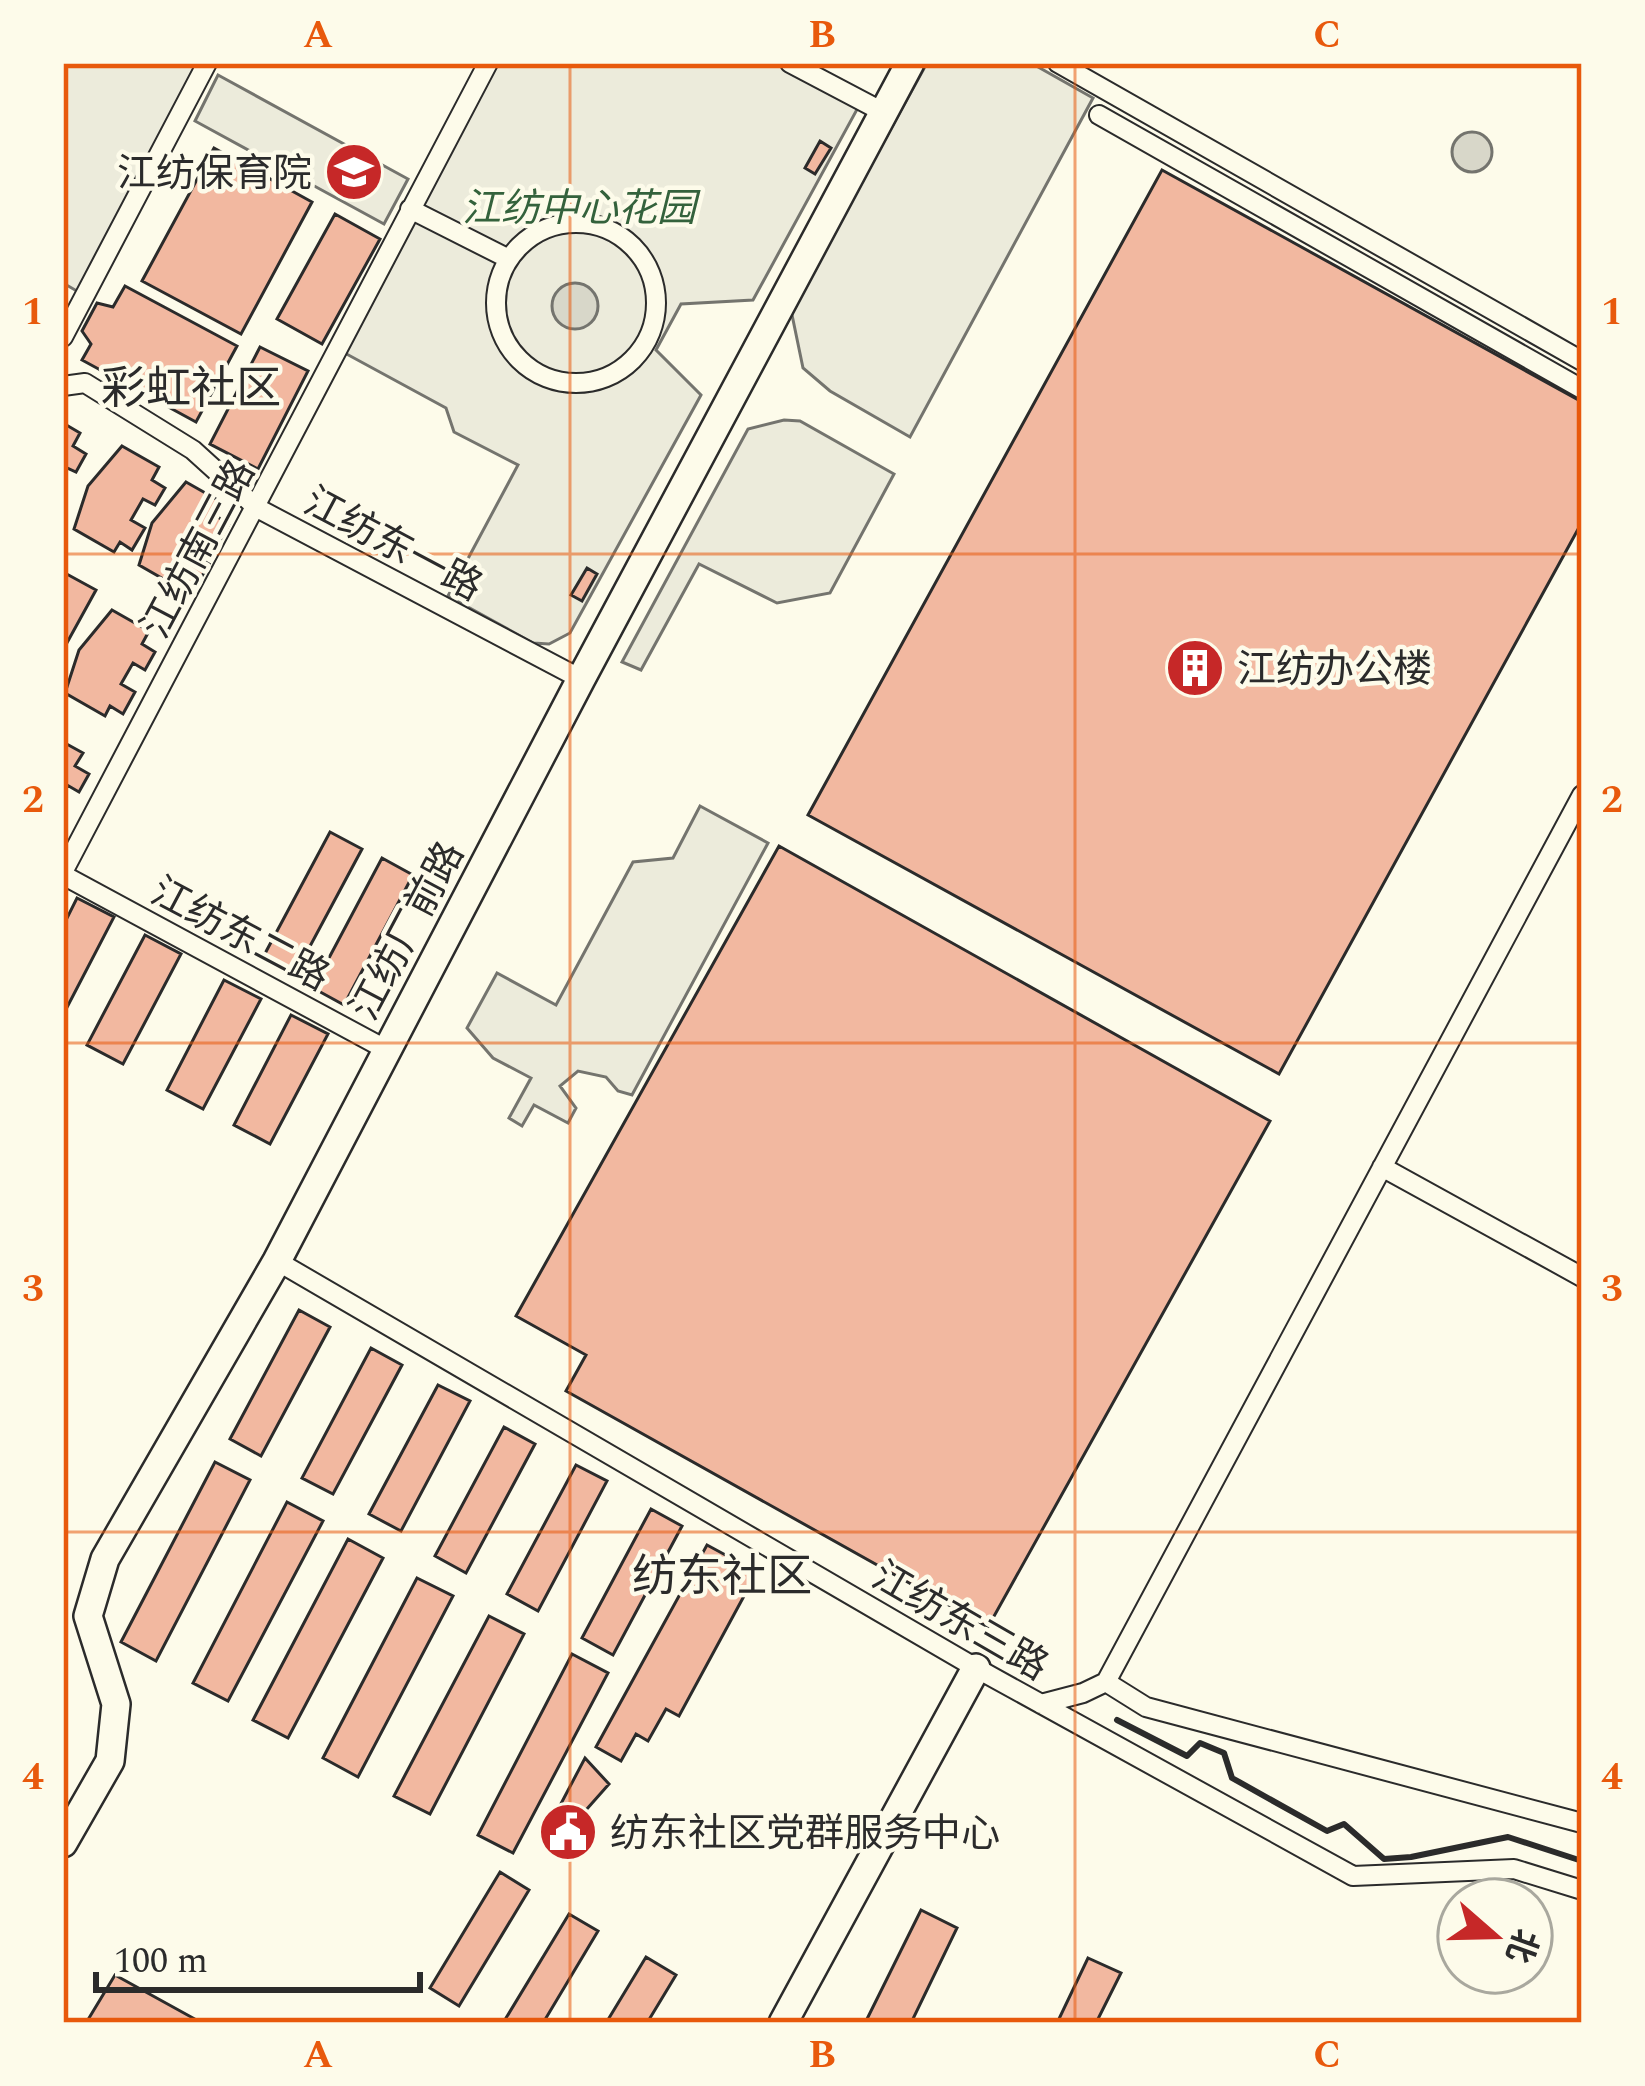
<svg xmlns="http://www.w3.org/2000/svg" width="1645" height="2086" viewBox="0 0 1645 2086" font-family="Spectral,'Noto Sans SC',serif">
	<rect width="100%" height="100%" fill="#fdfbea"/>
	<path fill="#ecebdb" stroke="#74746e" stroke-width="3" d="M63,63H205L82,294L63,283Z
		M495,63H781L860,104L753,300L681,304L656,350L701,395L570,633L549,644L533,643L448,596L518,465L454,432L446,408L341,351Z
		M927,63H1031L1093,98L910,437L830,391L803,368L791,310Z
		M218,75L408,179L384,224L195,121Z
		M784,420L800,421L894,474L830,593L777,603L699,564L641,670L622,662L748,429Z
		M700,806L768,843L632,1095L618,1091L606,1077L578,1071L560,1086L576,1108L568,1123L534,1105L522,1126L509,1118L531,1078L493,1058L467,1028L497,973L556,1005L633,862L673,858Z"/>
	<path fill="#d8d7c9" stroke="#74746e" stroke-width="3" d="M1452 152a20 20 0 1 1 40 0a20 20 0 1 1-40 0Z
		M552 306a23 23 0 1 1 46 0a23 23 0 1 1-46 0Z"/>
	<path fill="#f2b8a0" stroke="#2b2b2b" stroke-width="3" d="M820,141L831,148L815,174L805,168Z
		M214,148L312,202L241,334L142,281Z
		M1162,170L1582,402V522L1279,1074L808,815Z
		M335,214L380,239L322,344L277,319Z
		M125,286L237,346L196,422L82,360L91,344L82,331L97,303L113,307Z
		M260,347L308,371L258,469L210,444Z
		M63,423L80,433L73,446L86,454L76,472L63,466Z
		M122,446L159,467L152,480L165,488L155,505L143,499L131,520L145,528L132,550L120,542L114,552L74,529L88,486Z
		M186,482L223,503L216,516L229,524L219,542L207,535L195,556L209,564L196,586L184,579L179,588L139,565L152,523Z
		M587,568L597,574L582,601L571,595Z
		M63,572L96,590L63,650Z
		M112,610L149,631L142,644L155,652L145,670L133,663L121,684L135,692L123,714L110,706L105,716L65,693L79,650Z
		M63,742L83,753L75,766L89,774L79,792L67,785L63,792Z
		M330,832L362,849L293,978L261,961Z
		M779,846L1270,1121L988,1627L566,1391L586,1355L516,1316Z
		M382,858L413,875L344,1005L313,988Z
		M77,898L114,917L63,1015V926Z
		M145,935L181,954L123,1064L87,1045Z
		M224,980L261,999L203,1109L167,1090Z
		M291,1015L328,1034L270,1144L234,1125Z
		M299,1310L330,1327L261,1456L230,1439Z
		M371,1348L402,1365L333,1494L302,1478Z
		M438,1385L470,1401L401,1531L369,1514Z
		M504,1427L535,1444L466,1573L435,1556Z
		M215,1462L250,1480L156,1661L121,1642Z
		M576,1465L607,1481L538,1611L507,1594Z
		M287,1502L323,1521L228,1701L193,1683Z
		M651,1509L682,1526L613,1655L582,1638Z
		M348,1539L383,1558L288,1738L253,1720Z
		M707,1545L757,1572L679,1716L666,1709L648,1741L636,1734L621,1761L596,1747Z
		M417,1578L453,1596L358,1777L323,1758Z
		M489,1616L524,1634L430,1814L394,1796Z
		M572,1654L608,1673L513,1853L478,1835Z
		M585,1758L609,1784L555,1845L545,1834Z
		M500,1872L529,1890L459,2006L430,1988Z
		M921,1910L957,1928L911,2023H869L866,2021Z
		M569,1914L598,1931L543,2023H503Z
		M646,1957L676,1975L647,2023H606Z
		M1088,1958L1121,1973L1096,2023H1057Z
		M115,1975L202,2023H86Z"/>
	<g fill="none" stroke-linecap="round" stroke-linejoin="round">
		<defs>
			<path id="street" d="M790,63L883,112
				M1058,63L1582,361
				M1099,115L1582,389
				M410,209L509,259
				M496 303a80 80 0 1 1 160 0a80 80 0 1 1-160 0Z
				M63,337L207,63
				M63,386L85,383L193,450L257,508L581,679
				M63,872L488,63
				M63,875L387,1050
				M1382,1167L1582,1277
				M277,1261L976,1668L1353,1876L1514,1869L1582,1890
				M1106,1682L1146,1707L1582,1823
				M1041,1704L1083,1693L1106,1682L1582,795"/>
			<path id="secondary" d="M63,1843L110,1761L116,1704L88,1616L105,1559L277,1261L581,679L910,63
				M783,2023L976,1668"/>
		</defs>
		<use href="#street" stroke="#2b2b2b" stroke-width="22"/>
		<use href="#secondary" stroke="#2b2b2b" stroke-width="32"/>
		<use href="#street" stroke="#fdfbea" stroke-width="18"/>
		<use href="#secondary" stroke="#fdfbea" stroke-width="27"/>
		<path stroke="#2b2b2b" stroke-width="6" d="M1117,1720L1187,1756L1200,1743L1224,1753L1232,1778L1327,1831L1344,1824L1384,1859L1411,1857L1508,1837L1582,1861"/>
	</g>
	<path fill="none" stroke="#e8590c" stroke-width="3" stroke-opacity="0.55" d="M570,63V2023M1075,63V2023M63,554H1582M63,1043H1582M63,1532H1582"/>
	<defs>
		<symbol id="school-disc" viewBox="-11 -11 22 22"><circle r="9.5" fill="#c62828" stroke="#fdfbea"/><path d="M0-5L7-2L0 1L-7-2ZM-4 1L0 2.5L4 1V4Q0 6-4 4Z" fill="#fff"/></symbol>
		<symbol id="building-disc" viewBox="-11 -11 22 22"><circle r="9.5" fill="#c62828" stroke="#fdfbea"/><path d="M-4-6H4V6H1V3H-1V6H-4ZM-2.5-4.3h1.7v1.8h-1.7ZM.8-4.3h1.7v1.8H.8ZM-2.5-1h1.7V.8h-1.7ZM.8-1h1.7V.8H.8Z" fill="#fff"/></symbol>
		<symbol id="civic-disc" viewBox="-11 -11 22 22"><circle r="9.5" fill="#c62828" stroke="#fdfbea"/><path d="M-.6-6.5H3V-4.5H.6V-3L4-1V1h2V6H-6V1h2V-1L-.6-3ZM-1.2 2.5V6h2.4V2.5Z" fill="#fff"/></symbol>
	</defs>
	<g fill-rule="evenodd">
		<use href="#school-disc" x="321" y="139" width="66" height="66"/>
		<use href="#building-disc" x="1162" y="635" width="66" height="66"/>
		<use href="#civic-disc" x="535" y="1799" width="66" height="66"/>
	</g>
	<g text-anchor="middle" stroke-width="9" stroke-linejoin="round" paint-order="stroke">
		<g font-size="39" fill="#2b2b2b" stroke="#fdfbea" text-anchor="start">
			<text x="312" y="186" text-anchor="end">江纺保育院</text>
			<text x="1237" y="682">江纺办公楼</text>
			<text x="610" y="1846">纺东社区党群服务中心</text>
		</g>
		<g font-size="39" font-style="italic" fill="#34623c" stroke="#fdfbea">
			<text x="579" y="221">江纺中心花园</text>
		</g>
		<g font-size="39" fill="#2b2b2b" stroke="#fdfbea">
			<text transform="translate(394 543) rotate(28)" y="14">江纺东一路</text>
			<text transform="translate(197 548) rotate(-62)" y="14">江纺南三路</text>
			<text transform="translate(406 930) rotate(-62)" y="14">江纺厂前路</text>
			<text transform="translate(241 933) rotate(28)" y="14">江纺东二路</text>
			<text transform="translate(961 1620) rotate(30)" y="14">江纺东三路</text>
		</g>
		<g font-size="45" fill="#2b2b2b" stroke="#fdfbea">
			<text x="191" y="403">彩虹社区</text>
			<text x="722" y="1591">纺东社区</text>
		</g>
	</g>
	<rect width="1645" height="2086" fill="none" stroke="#fdfbea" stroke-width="132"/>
	<g transform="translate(1495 1936) rotate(110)"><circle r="57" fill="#fdfbea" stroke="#a9a89e" stroke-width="3"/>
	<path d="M0-9L21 45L0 30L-21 45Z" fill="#c62828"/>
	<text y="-18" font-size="33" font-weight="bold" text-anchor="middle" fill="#2b2b2b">北</text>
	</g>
	<path d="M96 1972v18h324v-18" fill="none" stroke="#2b2b2b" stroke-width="6"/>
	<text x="114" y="1972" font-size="36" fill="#2b2b2b" stroke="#fdfbea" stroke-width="9" paint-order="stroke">100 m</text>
	<rect x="66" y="66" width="1513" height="1954" fill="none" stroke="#e8590c" stroke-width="4.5"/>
	<g font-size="39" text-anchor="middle" font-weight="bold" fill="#e8590c">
		<text x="318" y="47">A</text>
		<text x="822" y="47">B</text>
		<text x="1327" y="47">C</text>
		<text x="33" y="324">1</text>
		<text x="1612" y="324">1</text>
		<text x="33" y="812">2</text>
		<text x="1612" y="812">2</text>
		<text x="33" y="1301">3</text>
		<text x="1612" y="1301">3</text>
		<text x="33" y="1789">4</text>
		<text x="1612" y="1789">4</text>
		<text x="318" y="2067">A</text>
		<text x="822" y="2067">B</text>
		<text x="1327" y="2067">C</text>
	</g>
</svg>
